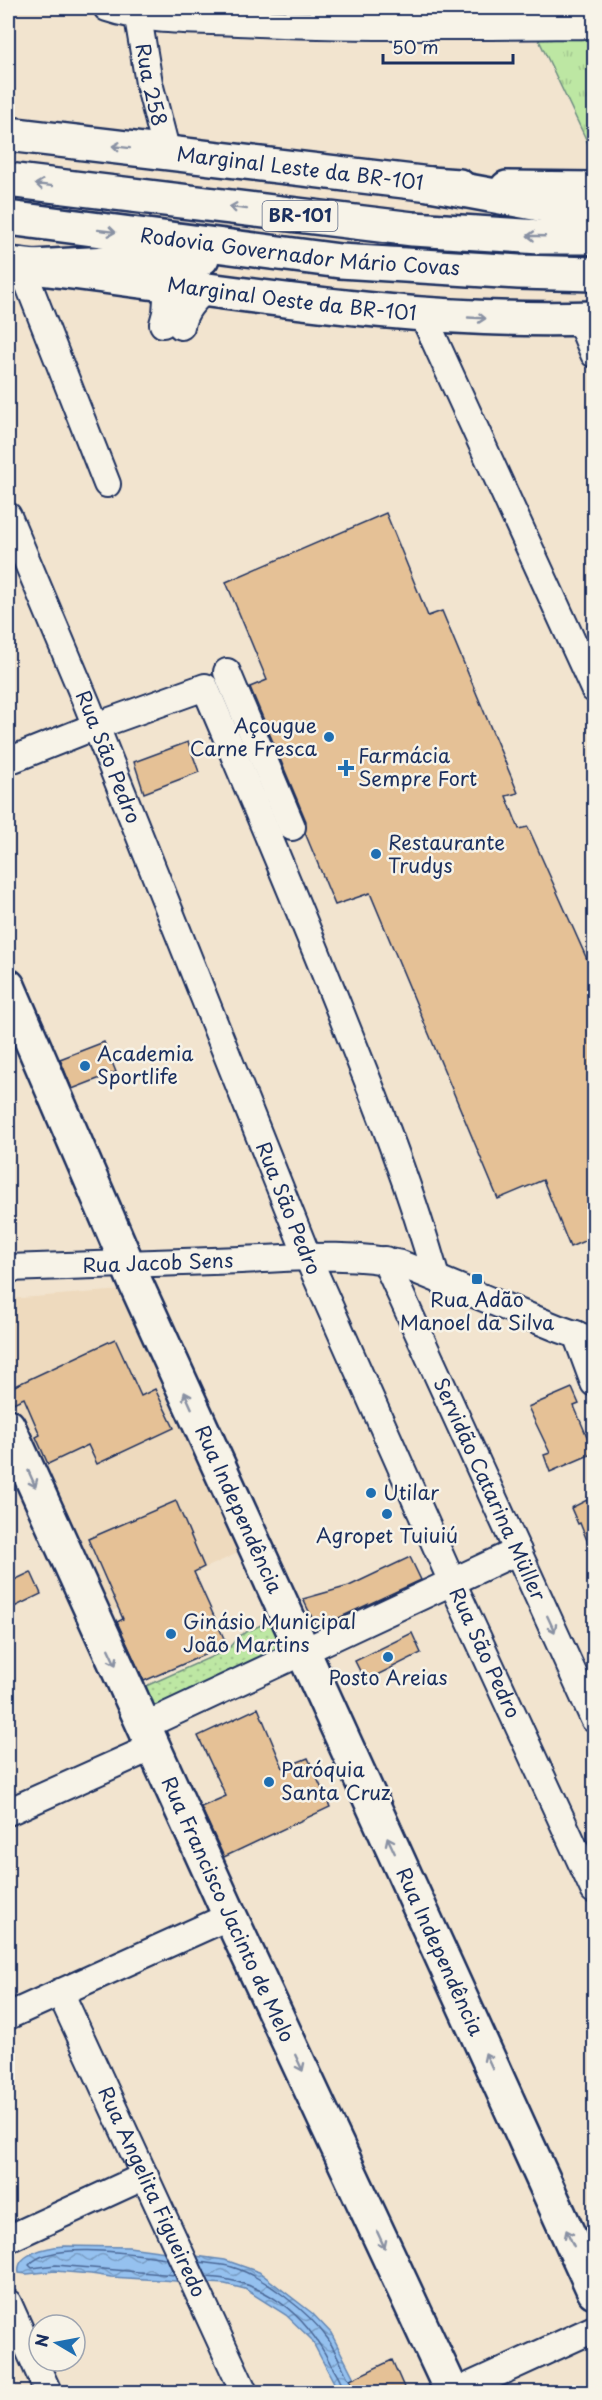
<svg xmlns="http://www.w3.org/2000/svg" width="602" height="2400" viewBox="0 0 602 2400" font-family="'Playpen Sans',sans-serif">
	<defs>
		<pattern id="grass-tufts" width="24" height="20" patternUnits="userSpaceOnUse" patternTransform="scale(1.5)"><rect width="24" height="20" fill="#bde7a3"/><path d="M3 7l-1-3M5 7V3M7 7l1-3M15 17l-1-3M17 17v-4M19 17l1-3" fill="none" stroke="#a2c68f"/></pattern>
		<pattern id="park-dots" width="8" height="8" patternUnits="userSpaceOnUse" patternTransform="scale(1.5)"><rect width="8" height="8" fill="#bde7a3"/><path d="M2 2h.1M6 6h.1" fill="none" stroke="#a2c68f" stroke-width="1.8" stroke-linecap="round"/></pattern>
		<pattern id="water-waves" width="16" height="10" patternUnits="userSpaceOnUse" patternTransform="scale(1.5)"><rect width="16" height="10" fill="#95c1ef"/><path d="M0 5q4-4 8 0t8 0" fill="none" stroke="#799dc5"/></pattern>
	</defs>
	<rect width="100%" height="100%" fill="#f2e4cf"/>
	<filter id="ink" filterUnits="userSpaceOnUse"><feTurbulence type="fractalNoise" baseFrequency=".0167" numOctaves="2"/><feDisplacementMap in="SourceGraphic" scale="12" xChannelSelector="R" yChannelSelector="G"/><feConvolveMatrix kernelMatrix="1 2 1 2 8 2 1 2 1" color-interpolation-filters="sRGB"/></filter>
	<g filter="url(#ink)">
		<path fill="#eedabe" d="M122,1290L240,1552L108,1613L8,1393V1299Z"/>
		<path fill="url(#grass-tufts)" stroke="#6c8b80" stroke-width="1.5" d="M537,36H594V156Z"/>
		<path fill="url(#park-dots)" stroke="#6c8b80" stroke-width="1.5" d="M276,1618L289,1646L154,1708L146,1686L227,1650L240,1635Z"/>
		<path fill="url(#water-waves)" stroke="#6487b5" stroke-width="1.5" d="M64,2246L129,2247L225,2260L259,2272L312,2313L331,2333L361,2392H339L311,2339L286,2315L245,2289L225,2284L111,2277L91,2274L55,2271L27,2274L19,2273C15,2253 49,2247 64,2246Z"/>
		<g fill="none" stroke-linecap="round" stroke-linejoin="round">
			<path stroke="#4c6998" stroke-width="1.5" d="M167,2258C136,2254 50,2240 29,2265L32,2268L56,2265L175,2275
				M200,2262C211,2264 222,2264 232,2267C263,2276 309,2312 328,2339C336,2352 342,2366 349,2380
				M207,2277C263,2280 305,2313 330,2363C335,2372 343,2382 344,2392"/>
		</g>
		<path fill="#e5c196" stroke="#1b2f5e" stroke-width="1.5" d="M386,513L428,616L442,611L518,793L506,796L519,829L528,827L594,975V1237L570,1247L543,1180L498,1199L370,893L335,905L305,833L306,821L250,687L267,680L226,582Z
			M188,742L199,772L144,793L134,762Z
			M104,1042L116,1072L72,1089L60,1059Z
			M115,1339L141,1396L155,1389L174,1428L97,1464L88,1445L48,1464L36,1437L40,1435L24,1398L11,1404L8,1396V1389Z
			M572,1388L579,1404L574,1406L594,1453L550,1472L544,1455L550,1453L528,1407Z
			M587,1500L589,1504L594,1502V1558L580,1523L578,1524L571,1508Z
			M176,1501L204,1567L194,1572L227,1645L144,1681L117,1622L123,1619L88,1539Z
			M410,1557L421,1580L317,1628L303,1599L349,1586Z
			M31,1572L41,1594L8,1610V1583Z
			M412,1633L421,1653L365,1681L355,1661Z
			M258,1708L283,1768L308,1758L330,1807L224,1857L201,1807L226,1796L198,1736Z
			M392,2360L406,2392H355L350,2380Z"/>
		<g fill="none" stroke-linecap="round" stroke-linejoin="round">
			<defs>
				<g id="minor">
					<path d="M107,8C149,22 194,20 238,22C357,28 476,26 594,25"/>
					<path id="s1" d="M138,17L149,83L167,153"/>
					<path d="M10,264L28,283L107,484"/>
					<path d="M423,315L594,689"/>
					<path d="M579,318L594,354"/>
					<path d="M163,324L166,313L168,286"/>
					<path d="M181,326C184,310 193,301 205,290"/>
					<path id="s2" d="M8,516L87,704L308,1258L452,1582L594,1890"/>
					<path d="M227,672L292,827"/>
					<path d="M8,761L96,726L205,687C253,799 301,912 346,1026C379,1108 412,1192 436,1278"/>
					<path id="s3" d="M385,1260L594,1719"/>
					<path id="s4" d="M8,1268C85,1266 163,1263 241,1260C294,1258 350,1252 401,1264L557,1328L594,1341"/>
					<path d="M576,1334L594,1383"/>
					<path d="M144,1726L518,1551"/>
					<path d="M8,1812L153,1747"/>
					<path id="s5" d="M60,1992L244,2392"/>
					<path d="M8,2016L230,1916"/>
					<path d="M8,2239L145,2176"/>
					<path d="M8,2303L48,2392"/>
					<path d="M456,2392L594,2329"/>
				</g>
				<g id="major">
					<path id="s6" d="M8,134L430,184L459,186"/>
					<path d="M507,188L594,189"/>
					<path id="s7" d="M8,264C203,286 397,325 594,318"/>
					<path id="s8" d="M8,986L136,1284L594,2291"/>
					<path id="s9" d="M8,1426L230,1916L452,2392"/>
				</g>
				<g id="highway">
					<path d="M8,180L413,229L540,237H594"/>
					<path d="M430,184L594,214"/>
					<path id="s10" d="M8,218L340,261L519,272L594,274"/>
					<path d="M33,267L202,258"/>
				</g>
			</defs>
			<use href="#minor" stroke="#1b2f5e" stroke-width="30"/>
			<use href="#major" stroke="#1b2f5e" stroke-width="38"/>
			<use href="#highway" stroke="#1b2f5e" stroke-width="38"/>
			<use href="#minor" stroke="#f7f3e8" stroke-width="26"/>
			<use href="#major" stroke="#f7f3e8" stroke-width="33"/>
			<use href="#highway" stroke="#f7f3e8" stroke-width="33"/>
		</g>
		<defs><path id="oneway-shaft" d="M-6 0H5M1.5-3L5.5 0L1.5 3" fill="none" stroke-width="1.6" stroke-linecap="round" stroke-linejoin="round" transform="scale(1.5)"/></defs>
		<g stroke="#8991a3">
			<use href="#oneway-shaft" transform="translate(121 147) rotate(-173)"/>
			<use href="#oneway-shaft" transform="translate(44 185) rotate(-173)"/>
			<use href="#oneway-shaft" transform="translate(238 208) rotate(-173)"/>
			<use href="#oneway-shaft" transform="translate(107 231) rotate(7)"/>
			<use href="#oneway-shaft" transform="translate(536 236) rotate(-178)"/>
			<use href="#oneway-shaft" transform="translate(477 318) rotate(3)"/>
			<use href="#oneway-shaft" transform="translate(188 1400) rotate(-114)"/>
			<use href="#oneway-shaft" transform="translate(32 1479) rotate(66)"/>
			<use href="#oneway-shaft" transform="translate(551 1624) rotate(65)"/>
			<use href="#oneway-shaft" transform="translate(112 1657) rotate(65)"/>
			<use href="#oneway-shaft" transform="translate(391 1845) rotate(-115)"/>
			<use href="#oneway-shaft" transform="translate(489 2061) rotate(-115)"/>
			<use href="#oneway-shaft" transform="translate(299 2063) rotate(65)"/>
			<use href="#oneway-shaft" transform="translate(570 2238) rotate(-115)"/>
			<use href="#oneway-shaft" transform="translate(381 2240) rotate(65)"/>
		</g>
	</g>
	<g fill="#1f6fb2" stroke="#f7f3e8" stroke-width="2">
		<circle cx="329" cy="737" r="6"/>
		<path d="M343 759h6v6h6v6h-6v6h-6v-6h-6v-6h6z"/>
		<circle cx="376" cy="854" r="6"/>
		<circle cx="85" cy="1066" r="6"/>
		<rect x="471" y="1273" width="12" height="12" rx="3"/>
		<circle cx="371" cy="1493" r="6"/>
		<circle cx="387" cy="1514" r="6"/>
		<circle cx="171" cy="1634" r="6"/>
		<circle cx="388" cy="1657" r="6"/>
		<circle cx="269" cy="1782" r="6"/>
	</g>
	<g text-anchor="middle" stroke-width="5" stroke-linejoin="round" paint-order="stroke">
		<rect fill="#f7f3e8" stroke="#5d6a87" stroke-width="1.5" x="262.5" y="201" width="75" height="30" rx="4.5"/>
		<g font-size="18" font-weight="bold" fill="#1b2f5e">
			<text x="300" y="222">BR-101</text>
		</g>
		<g font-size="20" fill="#1b2f5e" stroke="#f7f3e8">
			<text dy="7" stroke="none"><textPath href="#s1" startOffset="69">Rua 258</textPath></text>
			<text dy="7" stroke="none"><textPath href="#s6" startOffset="294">Marginal Leste da BR-101</textPath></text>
			<text dy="7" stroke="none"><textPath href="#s10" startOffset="294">Rodovia Governador Mário Covas</textPath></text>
			<text dy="7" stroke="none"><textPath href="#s7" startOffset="286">Marginal Oeste da BR-101</textPath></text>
			<text dy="7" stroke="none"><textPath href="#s2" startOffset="261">Rua São Pedro</textPath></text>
			<text dy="7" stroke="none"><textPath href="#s2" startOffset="747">Rua São Pedro</textPath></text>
			<text dy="7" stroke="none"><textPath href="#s4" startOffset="150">Rua Jacob Sens</textPath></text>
			<text dy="7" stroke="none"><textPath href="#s3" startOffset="252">Servidão Catarina Müller</textPath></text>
			<text dy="7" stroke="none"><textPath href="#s8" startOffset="572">Rua Independência</textPath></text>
			<text dy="7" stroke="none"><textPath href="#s2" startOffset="1233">Rua São Pedro</textPath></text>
			<text dy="7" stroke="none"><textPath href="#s9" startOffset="531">Rua Francisco Jacinto de Melo</textPath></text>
			<text dy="7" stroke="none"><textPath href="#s8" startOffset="1058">Rua Independência</textPath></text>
			<text dy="7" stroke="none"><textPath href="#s5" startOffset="220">Rua Angelita Figueiredo</textPath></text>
		</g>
		<g font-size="20" fill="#1b2f5e" stroke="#f7f3e8" text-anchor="start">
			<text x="317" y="733" text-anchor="end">Açougue<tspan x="317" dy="23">Carne Fresca</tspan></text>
			<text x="358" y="763">Farmácia<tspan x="358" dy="23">Sempre Fort</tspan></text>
			<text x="388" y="850">Restaurante<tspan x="388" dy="23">Trudys</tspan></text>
			<text x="97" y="1061">Academia<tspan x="97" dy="23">Sportlife</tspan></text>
			<text x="477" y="1307" text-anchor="middle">Rua Adão<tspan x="477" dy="23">Manoel da Silva</tspan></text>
			<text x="383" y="1500">Utilar</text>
			<text x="387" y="1543" text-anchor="middle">Agropet Tuiuiú</text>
			<text x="183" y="1629">Ginásio Municipal<tspan x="183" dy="23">João Martins</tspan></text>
			<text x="388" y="1685" text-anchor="middle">Posto Areias</text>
			<text x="281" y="1777">Paróquia<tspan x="281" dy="23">Santa Cruz</tspan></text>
		</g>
	</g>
	<rect width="602" height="2400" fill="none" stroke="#f7f3e8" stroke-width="30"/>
	<rect x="15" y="15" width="572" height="2370" fill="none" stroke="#1b2f5e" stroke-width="2" filter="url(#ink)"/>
	<g transform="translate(57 2343) rotate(280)"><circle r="28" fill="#f7f3e8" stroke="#9fa5b1" stroke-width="1.5"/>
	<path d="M0-4.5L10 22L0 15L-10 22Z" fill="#1f6fb2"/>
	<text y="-9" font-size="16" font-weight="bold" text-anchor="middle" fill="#1b2f5e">N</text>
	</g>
	<path d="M383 54v9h130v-9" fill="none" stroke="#1b2f5e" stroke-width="3"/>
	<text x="392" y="54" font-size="18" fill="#1b2f5e" stroke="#f7f3e8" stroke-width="4.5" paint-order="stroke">50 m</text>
</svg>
